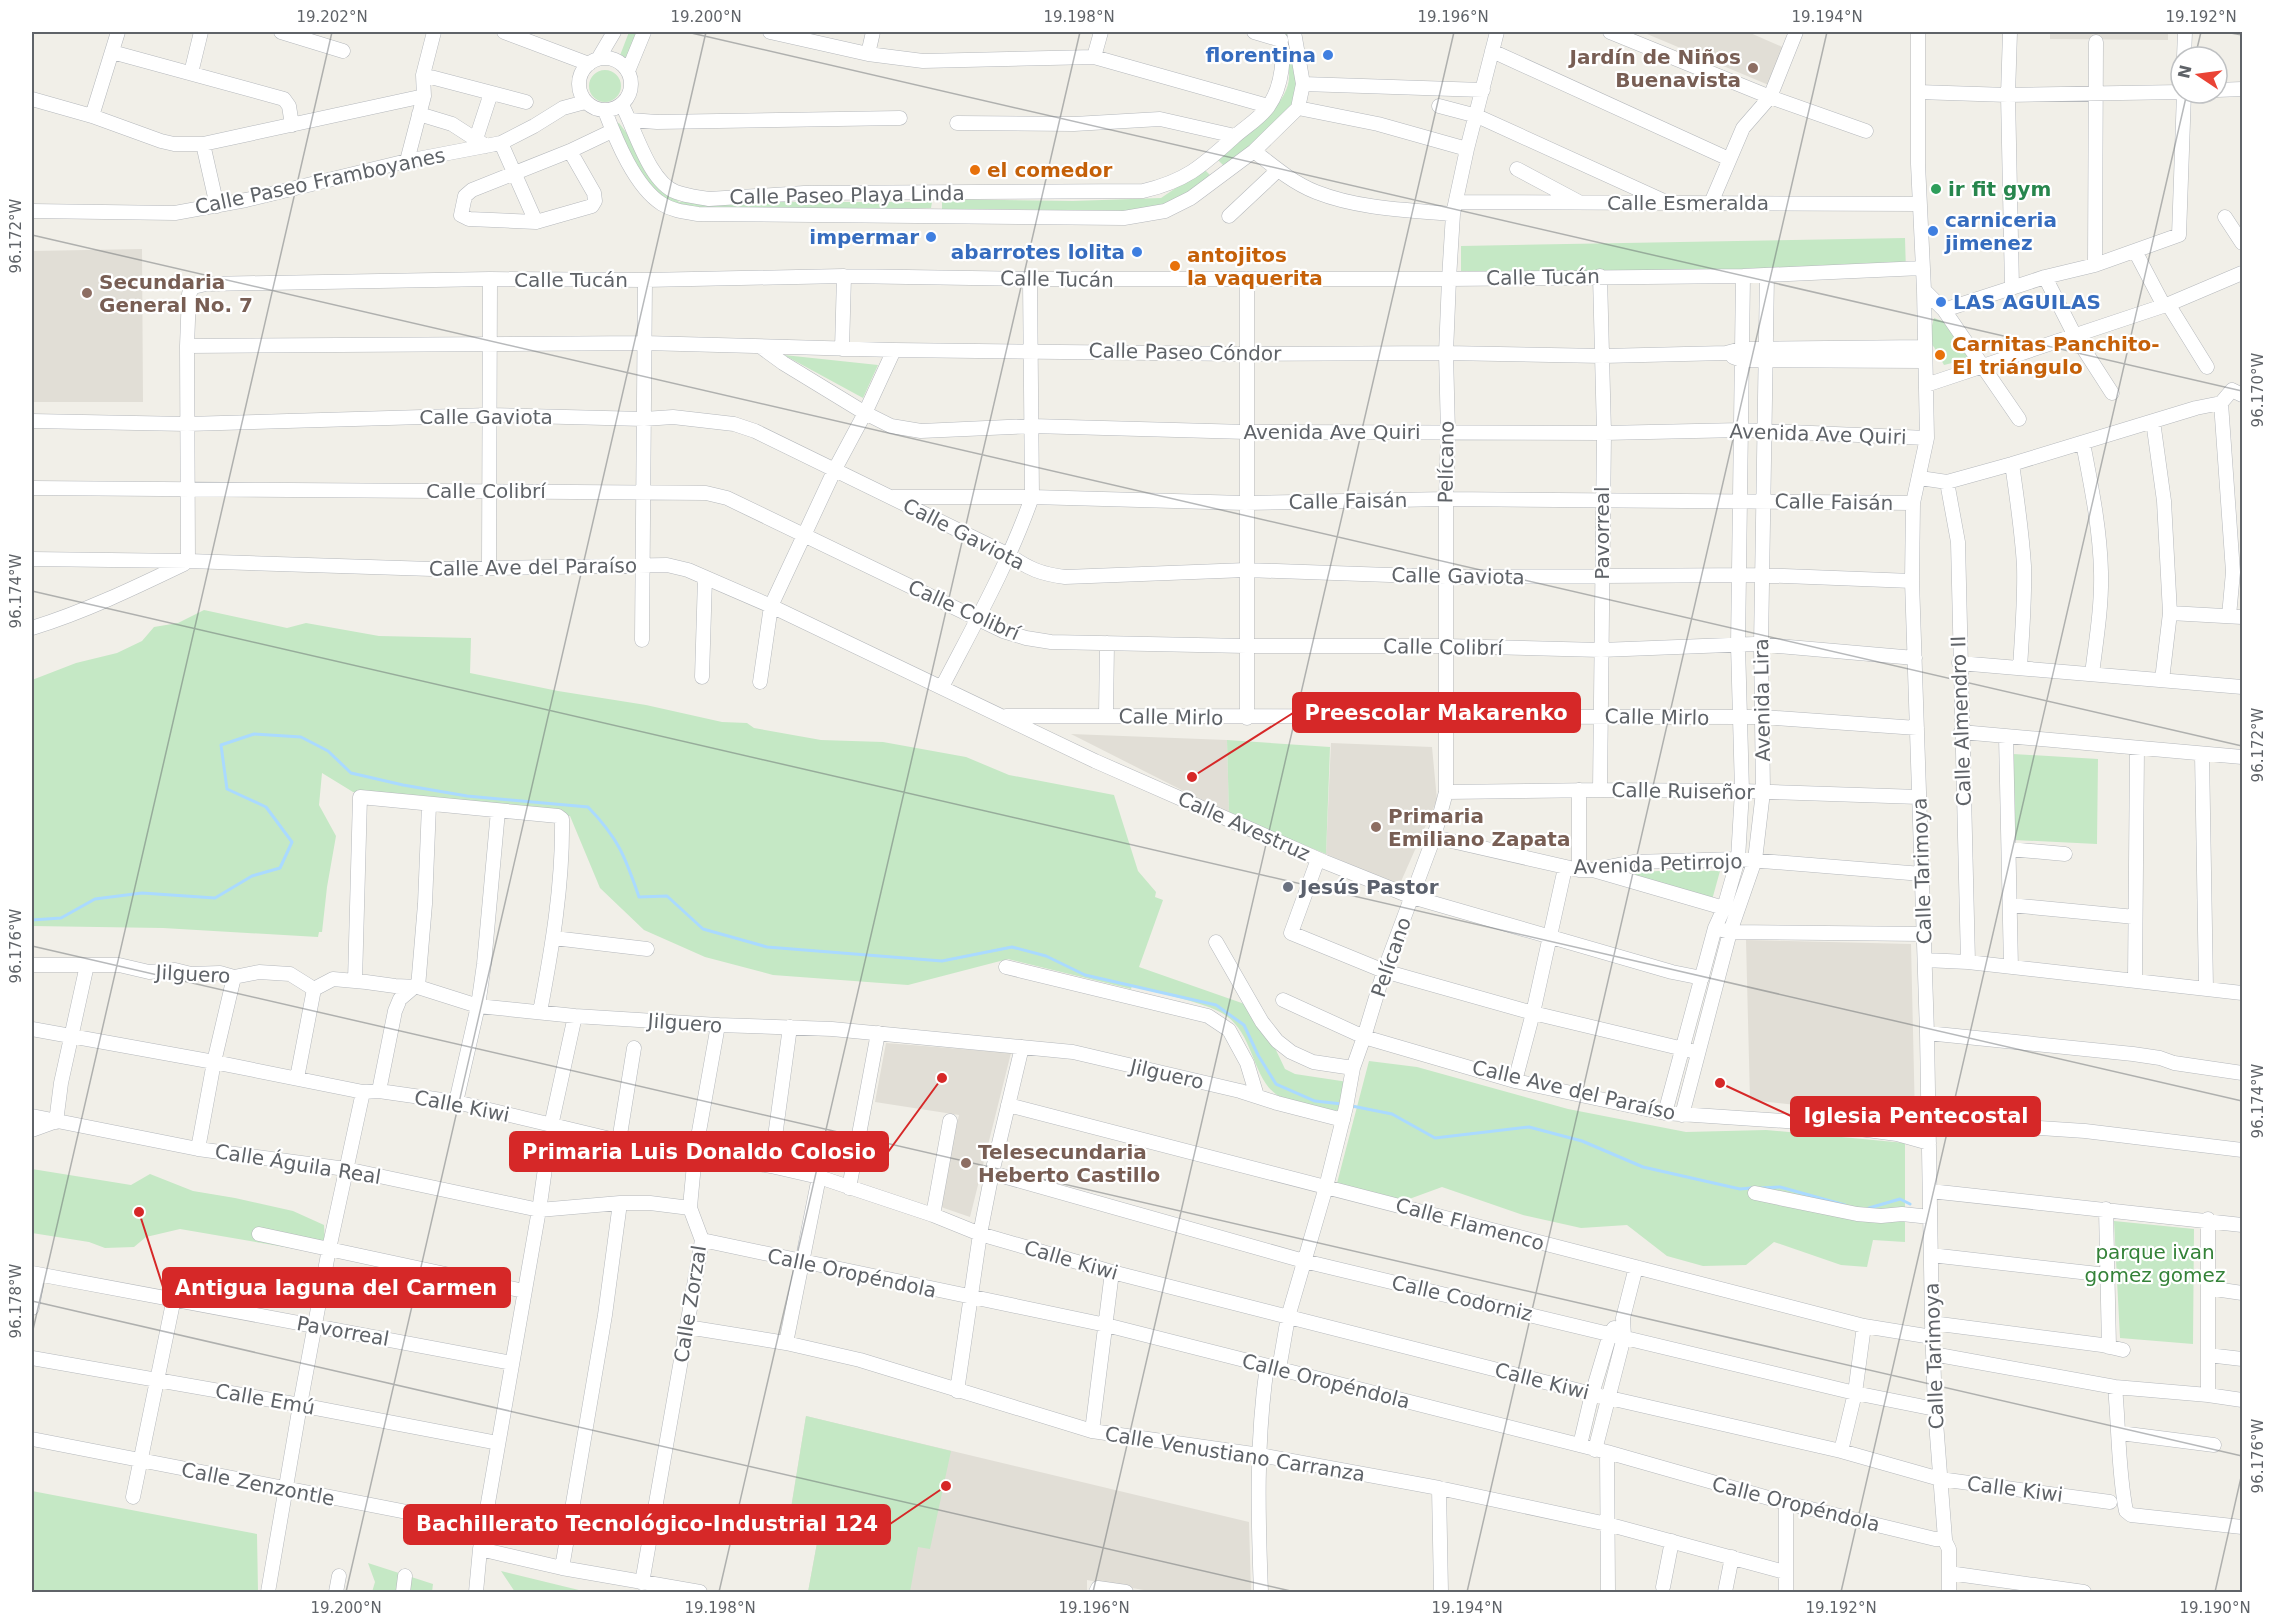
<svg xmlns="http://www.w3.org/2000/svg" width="2274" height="1624" viewBox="0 0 2274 1624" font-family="'DejaVu Sans',sans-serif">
	<rect width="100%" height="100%" fill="#f1efe8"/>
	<path fill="#e1ded6" d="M1648,32H1748L1787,49L1771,86L1647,34Z
		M2050,32H2168V40L2050,39Z
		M142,249L143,402H32V251Z
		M1071,734L1227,740L1229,814Z
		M1331,743L1432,747L1437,800L1399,886L1326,854Z
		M1746,940L1911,944L1915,1118L1750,1100Z
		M886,1043L1011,1053L970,1217L938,1206L959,1115L875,1102Z
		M806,1416L1249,1522L1251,1592H1155L1087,1580V1592H808L818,1537L787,1532Z"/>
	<path fill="#c5e8c5" d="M629,32H641L627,65L619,58Z
		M1280,32H1292L1299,101L1228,170L1217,159C1238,141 1289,107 1289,77C1290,63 1285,45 1280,32Z
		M589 86a16 16 0 1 1 32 0a16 16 0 1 1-32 0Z
		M619,123L635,144L643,167L679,202H932L931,208L701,213L663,203L638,173L613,125Z
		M1204,169L1214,179L1174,204L1145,211L965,209L942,214V199L1073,201L1161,198Z
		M1905,238L1906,272L1461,271V246Z
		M1934,318L1945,322L1972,358L1944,365L1934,347L1928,341Z
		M784,355L878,365L863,398Z
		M204,610L287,628L306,623L379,636L471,638L470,673L558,691L646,705L722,722L747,723L754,728L821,740L883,742L966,757L1009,775L1114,795L1138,871L1156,892L1155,897L1163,900L1139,967L1256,1008L1285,1069L1295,1074L1348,1082L1343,1108L1335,1111C1321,1107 1288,1102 1277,1095C1252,1078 1254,1034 1225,1015C1206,1002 1156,993 1132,986L1131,989L1008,959L908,985L773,975L705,957L644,930L600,888L570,816L353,792L322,773L319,805L336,836L327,887L322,932H319L318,937L163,928L32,926V680L76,663L117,653L142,641L154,627L178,623Z
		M1227,740L1330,747L1326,854L1229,814Z
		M2013,754L2098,759L2097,844L2014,840Z
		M1673,870L1720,871L1712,900L1616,874Z
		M1369,1061L1417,1067L1568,1109L1686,1132L1766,1130L1905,1143V1242L1873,1240L1867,1267L1841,1265L1774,1242L1746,1265L1703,1266L1667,1256L1627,1225L1581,1228L1523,1215L1442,1187L1401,1202L1336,1187Z
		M32,1169L131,1185L150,1174L193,1191L235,1198L293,1211L324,1225L325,1244L302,1250L180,1229L146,1237L134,1247L105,1248L89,1242L32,1233Z
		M2114,1221L2194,1229L2193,1344L2120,1338Z
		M806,1416L951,1451L930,1549L918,1547L910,1592H808L820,1527L789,1521Z
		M32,1491L257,1534L258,1592H32Z
		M368,1563L433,1584L432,1592H372L375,1582Z
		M501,1571L587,1592H515Z"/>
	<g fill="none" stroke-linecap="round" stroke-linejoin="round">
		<path stroke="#aadaff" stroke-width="3" d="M32,920L61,918L95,899L142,893L215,898L252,876L280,868L292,842L266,807L227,789L221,745L254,734L301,737L328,751L351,773L403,785L467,796L588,807C618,838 625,856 639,897L667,896L703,929L767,947L942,961L1012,947L1046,956L1085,975L1216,1005L1244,1025L1258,1055L1276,1084L1315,1101L1342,1104
			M1352,1106L1392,1114L1435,1138L1529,1127L1582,1141L1643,1167L1740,1189L1751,1188
			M1761,1188L1780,1187L1845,1205
			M1869,1208L1900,1199L1910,1204"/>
		<defs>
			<path id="minor" d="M281,32L343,51
				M504,32L589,64
				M770,32L868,54L923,61L1094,57L1268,106
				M1254,32L1281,40
				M1610,32L1770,97L1866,131
				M2010,32L2008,95L2012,288
				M1492,51L1729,159
				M112,52L284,99L289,106L292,125
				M868,54L873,32
				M1094,57L1101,32
				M2184,57L2185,32
				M579 84a26 26 0 1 1 52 0a26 26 0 1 1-52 0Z
				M598,59L614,32
				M628,71L644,32
				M191,73L201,32
				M423,75L526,102
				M1303,84L1483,90
				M2217,90L2242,89
				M1918,92L2008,95L2181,92
				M32,99L92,116L161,141L174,144H203L424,96
				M622,105C635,129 649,182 676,192C686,196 698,197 709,199L804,193L1143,191C1186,181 1202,166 1233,138C1245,127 1258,120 1268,107C1282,87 1287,54 1277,32
				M1439,106L1477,116L1664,201
				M1298,108L1378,124L1467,149
				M605,111C616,140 635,187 662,204C673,211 685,212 698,214L1124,218L1165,211L1191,198L1254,151L1298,108L1303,84L1294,32
				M419,114L452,124L486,146
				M92,116L118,32
				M630,120L657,122L900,118
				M957,123L1074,124L1160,119L1235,136
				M476,139L491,93
				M501,143L536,222
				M203,144L217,206
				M570,151L594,193L595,201L592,206L536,222L469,219L461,215L465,196L472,190L570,151L612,131
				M1254,151C1273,166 1293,183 1316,192C1359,209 1408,210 1453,214
				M407,161L424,96L423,75L434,32
				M1517,169L1579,202
				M1456,202L1920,204
				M1711,203L1743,128L1770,97L1796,32
				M32,211L175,213L246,200L407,161L501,143L534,126L563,108L585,102
				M1229,216L1278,170
				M2225,217L2242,243
				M2135,251L2164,306
				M2095,265L2096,42
				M1600,276L1604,433L1600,790
				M2045,277L2074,334L2112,393
				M1247,280V718
				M1924,290L1944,310L2045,277L2095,265L2179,235L2184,93
				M2168,304L2207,367
				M1944,310L2019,419
				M187,346L644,343L894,350L1245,354L1446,353L1603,356L1726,353L1741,349L1924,347
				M761,347L783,363L865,413L891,426L921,431L1032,426L1247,432L1604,433L1741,430L1927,438
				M842,349L844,276
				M1733,357L1741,360L1925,361
				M1926,385L2169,304L2242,273
				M2221,403L2233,572L2229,616
				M32,421L187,424L490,415L644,419L673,417L734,424L755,431L1009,555C1029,569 1041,574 1065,577L1246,570L1446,577L1756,575L1912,581
				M2153,421L2164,501L2170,613L2162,680
				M2083,443C2091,485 2100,528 2101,572C2102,606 2096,641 2092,674
				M2012,464C2017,498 2022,532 2024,566C2025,600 2022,634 2020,668
				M1920,478L1947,482L2012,464L2196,408L2221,403L2232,390L2242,395
				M1947,482L1958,542L1968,962
				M32,488L706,493L727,498L1003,631L1026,638L1051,642L1246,646H1446L1601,650L1754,644L1915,658
				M893,497H1032L1245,503L1446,499L1913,503
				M32,559L188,561L432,569L667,565L688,570L771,606L1095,761L1325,862L1412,897L1672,972L1702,978
				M188,561L187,346L189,294L193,287L206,284L490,279L645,280L844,276L1030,279H1449L1743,276L1922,268
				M489,568L490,279
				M2170,613L2242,617
				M32,628C84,612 134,588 184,564
				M642,640L645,280
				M1959,663L2242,687
				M702,677L705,578
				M760,682L771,606L835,469L865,413L894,350
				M942,687C974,625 1009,563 1032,497L1030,279
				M1006,716L1762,717L1917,728
				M1106,716L1107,643
				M1961,732L2242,757
				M2006,736L2011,967
				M2202,754L2206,988
				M1579,790V870
				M1446,792L1600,790L1742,791L1919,797
				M1434,837L1579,870H1593L1633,862L1738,859L1922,874
				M2009,849L2065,854
				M1318,859L1291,933L1384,971L1533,1013L1692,1051
				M1593,870L1724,908
				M2010,905L2135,917
				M1722,930L1730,932L1924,934
				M554,938L647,949
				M1216,942L1262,1022L1277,1041L1291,1052L1313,1062L1353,1068
				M1925,960L1968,962L2242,993
				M32,965H119L149,972L175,970L191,974L220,973L234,977L259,972L290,974L314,989L333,979L366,982L395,986L418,987L478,1006L575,1016L718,1025L832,1029L1073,1052L1240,1091L1277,1103L1343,1120
				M1006,967L1208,1016L1229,1030L1247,1063L1257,1096
				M2135,980L2137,749
				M355,981L360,797L558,816L562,819C563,885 552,948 540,1012
				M418,987L425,904L429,805
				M1283,1000L1364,1037L1515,1081L1665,1113L1815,1123L1897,1134L1929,1143
				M32,1029L214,1062L363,1092L379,1091L456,1102L619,1141L771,1166L819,1177L933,1215L980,1234L1112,1272L1592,1394L1841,1451L1940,1479L2110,1502
				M1927,1033L2133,1054L2160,1058L2174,1063L2242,1073
				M297,1078L314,989
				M1515,1081L1533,1013L1565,868
				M379,1091L395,1011L400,999L414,987
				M456,1102L478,1006L484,964L498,811
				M1008,1105L1864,1326L1932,1337
				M1665,1113L1715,928L1724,908L1738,859L1742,791L1738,645L1743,276
				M1682,1115L1730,932L1755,860L1763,792L1761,645L1767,275
				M32,1116L198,1149L346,1169L539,1210L620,1203H650L690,1208
				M1929,1121L2085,1131L2242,1150
				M56,1122L61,1083L87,965
				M32,1130L54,1122
				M619,1141L634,1048
				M198,1149L214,1062L234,977
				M771,1166L790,1027
				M992,1173L1304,1261L1855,1393L1935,1409
				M849,1188L878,1033
				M1930,1191L2242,1225
				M1755,1193L1857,1214L1881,1216L1902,1214L1930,1217
				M2106,1209L2109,1347
				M933,1215L950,1121
				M259,1234L524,1291
				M702,1240L1106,1325L1607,1452L1786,1503L1935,1539H1945L1935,1409L1932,1323L1927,1033L1912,581L1913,503L1927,438L1924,290L1918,164V32
				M1931,1255L2107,1275
				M32,1273L512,1363
				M2208,1288L2242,1293
				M32,1308L38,1275
				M1932,1323L2102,1345L2123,1350
				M687,1327L786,1343L860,1360L1092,1431L1260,1455L1439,1488L1607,1524L1785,1572
				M786,1343L819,1177
				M1933,1354L2115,1387L2208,1395L2242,1400
				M2208,1355L2242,1359
				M32,1358L300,1405L498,1443
				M1279,1369L1288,1317L1326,1187L1346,1107L1353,1068L1364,1037L1384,971L1434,837L1446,792V499L1448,433L1446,353L1449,279L1453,214L1467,149L1497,32
				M2115,1387C2119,1428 2118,1471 2126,1511L2131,1515L2242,1527
				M957,1391L980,1234L992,1173L1022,1047
				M2208,1395V1219
				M1092,1431L1112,1272
				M2120,1433L2214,1445
				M32,1439L484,1527
				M1580,1445L1592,1394L1610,1334L1614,1328
				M1595,1450L1624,1337L1623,1318L1636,1267
				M1841,1451L1855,1393L1864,1326
				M1607,1452L1608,1592
				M1439,1488L1441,1592
				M133,1497L174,1298
				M1944,1539L1949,1549V1592
				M480,1549L562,1568L700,1592
				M562,1568L605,1315L620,1203
				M1949,1573L2084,1592
				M642,1583L702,1240L690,1208L691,1196L695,1154L718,1025
				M1663,1587L1672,1541
				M268,1592L300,1405L329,1249L363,1092
				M336,1592L339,1576
				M403,1592L405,1576
				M476,1592L480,1549L540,1204L551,1126L575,1016
				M1096,1592L1098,1588L1126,1592
				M1261,1592C1258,1517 1256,1441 1267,1366
				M1725,1592L1732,1557
				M1786,1592V1503"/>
		</defs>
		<use href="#minor" stroke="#b5b8bc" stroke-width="15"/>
		<use href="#minor" stroke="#fff" stroke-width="14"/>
	</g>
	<path fill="none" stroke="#5f6368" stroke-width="1.5" stroke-opacity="0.45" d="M687,32L2242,391M2225,32L2242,35M2195,57L2201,32M32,235L2242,746M32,591L2242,1101M32,946L2242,1456M32,1301L1295,1592M32,1334L332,32M346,1592L706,32M719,1592L1080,32M1093,1592L1454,32M1467,1592L1827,32M1841,1592L2187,93M2215,1592L2242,1473"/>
	<g fill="#3f7fe0" stroke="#fff" stroke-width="2">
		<circle cx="1328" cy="55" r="6"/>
		<circle cx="1933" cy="231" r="6"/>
		<circle cx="931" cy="237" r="6"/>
		<circle cx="1137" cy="252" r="6"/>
		<circle cx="1941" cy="302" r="6"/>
	</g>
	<g fill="#8d6e63" stroke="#fff" stroke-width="2">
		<circle cx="1753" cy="68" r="6"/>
		<circle cx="87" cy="293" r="6"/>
		<circle cx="1376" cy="827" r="6"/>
		<circle cx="966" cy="1163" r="6"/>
	</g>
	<g fill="#e8710a" stroke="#fff" stroke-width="2">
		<circle cx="975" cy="170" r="6"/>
		<circle cx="1175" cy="266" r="6"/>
		<circle cx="1940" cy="355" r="6"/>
	</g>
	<circle fill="#2e9e5b" stroke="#fff" stroke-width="2" cx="1936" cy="189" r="6"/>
	<circle fill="#6b7280" stroke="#fff" stroke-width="2" cx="1288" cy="887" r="6"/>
	<g text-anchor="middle" stroke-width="4.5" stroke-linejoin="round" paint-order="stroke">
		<g font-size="20" font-weight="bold" fill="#366cbe" stroke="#fff" text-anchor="end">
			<text x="1316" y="62">florentina</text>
			<text x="1945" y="227" text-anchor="start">carniceria<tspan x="1945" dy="23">jimenez</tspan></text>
			<text x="919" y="244">impermar</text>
			<text x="1125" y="259">abarrotes lolita</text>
			<text x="1953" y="309" text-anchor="start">LAS AGUILAS</text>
		</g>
		<g font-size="20" font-weight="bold" fill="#785e54" stroke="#fff" text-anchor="start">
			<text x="1741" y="64" text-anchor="end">Jardín de Niños<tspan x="1741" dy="23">Buenavista</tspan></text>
			<text x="99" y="289">Secundaria<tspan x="99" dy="23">General No. 7</tspan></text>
			<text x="1388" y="823">Primaria<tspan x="1388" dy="23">Emiliano Zapata</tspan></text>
			<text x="978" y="1159">Telesecundaria<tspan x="978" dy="23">Heberto Castillo</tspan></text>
		</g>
		<g font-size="20" font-weight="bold" fill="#c56008" stroke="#fff" text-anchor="start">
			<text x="987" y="177">el comedor</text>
			<text x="1187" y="262">antojitos<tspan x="1187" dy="23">la vaquerita</tspan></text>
			<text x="1952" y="351">Carnitas Panchito-<tspan x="1952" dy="23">El triángulo</tspan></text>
		</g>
		<g font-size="20" fill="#5f6368" stroke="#fff">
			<text transform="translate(320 181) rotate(-12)" y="7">Calle Paseo Framboyanes</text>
			<text transform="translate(847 195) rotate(-1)" y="7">Calle Paseo Playa Linda</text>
			<text x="1688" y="210">Calle Esmeralda</text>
			<text transform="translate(1543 277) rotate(-1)" y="7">Calle Tucán</text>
			<text transform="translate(1057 279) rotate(1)" y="7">Calle Tucán</text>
			<text x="571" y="287">Calle Tucán</text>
			<text transform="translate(1185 352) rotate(1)" y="7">Calle Paseo Cóndor</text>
			<text x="486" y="424">Calle Gaviota</text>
			<text x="1332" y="439">Avenida Ave Quiri</text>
			<text transform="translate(1818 434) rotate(2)" y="7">Avenida Ave Quiri</text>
			<text transform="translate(1446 462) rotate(-89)" y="7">Pelícano</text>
			<text x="486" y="498">Calle Colibrí</text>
			<text transform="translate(1348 501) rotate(-1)" y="7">Calle Faisán</text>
			<text transform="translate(1834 502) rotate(1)" y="7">Calle Faisán</text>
			<text transform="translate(1602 533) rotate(-90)" y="7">Pavorreal</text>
			<text transform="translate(964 534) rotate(27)" y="7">Calle Gaviota</text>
			<text transform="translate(533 567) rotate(-1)" y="7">Calle Ave del Paraíso</text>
			<text transform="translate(1458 576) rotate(1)" y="7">Calle Gaviota</text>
			<text transform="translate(964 610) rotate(24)" y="7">Calle Colibrí</text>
			<text transform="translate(1443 647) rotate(1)" y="7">Calle Colibrí</text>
			<text transform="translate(1762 700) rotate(-91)" y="7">Avenida Lira</text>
			<text transform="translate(1171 717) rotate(1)" y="7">Calle Mirlo</text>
			<text transform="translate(1657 717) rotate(1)" y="7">Calle Mirlo</text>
			<text transform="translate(1961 721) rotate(-92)" y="7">Calle Almendro II</text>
			<text transform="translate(1683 791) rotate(1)" y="7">Calle Ruiseñor</text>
			<text transform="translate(1244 826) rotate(24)" y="7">Calle Avestruz</text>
			<text transform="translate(1658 864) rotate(-2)" y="7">Avenida Petirrojo</text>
			<text transform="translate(1922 871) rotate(-92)" y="7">Calle Tarimoya</text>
			<text transform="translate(1391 957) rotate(-71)" y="7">Pelícano</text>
			<text transform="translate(193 974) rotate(3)" y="7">Jilguero</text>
			<text transform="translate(685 1023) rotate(4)" y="7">Jilguero</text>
			<text transform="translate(1167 1074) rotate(13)" y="7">Jilguero</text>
			<text transform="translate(1574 1090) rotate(13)" y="7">Calle Ave del Paraíso</text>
			<text transform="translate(462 1106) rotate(11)" y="7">Calle Kiwi</text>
			<text transform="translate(298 1164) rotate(9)" y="7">Calle Águila Real</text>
			<text transform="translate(1470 1224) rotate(15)" y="7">Calle Flamenco</text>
			<text transform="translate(1071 1260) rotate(16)" y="7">Calle Kiwi</text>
			<text transform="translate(852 1273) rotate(12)" y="7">Calle Oropéndola</text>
			<text transform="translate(1462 1298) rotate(13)" y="7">Calle Codorniz</text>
			<text transform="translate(690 1304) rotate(-81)" y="7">Calle Zorzal</text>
			<text transform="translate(343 1331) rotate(10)" y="7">Pavorreal</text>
			<text transform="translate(1934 1356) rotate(-92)" y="7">Calle Tarimoya</text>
			<text transform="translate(1326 1381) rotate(14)" y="7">Calle Oropéndola</text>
			<text transform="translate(1542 1381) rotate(14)" y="7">Calle Kiwi</text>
			<text transform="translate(265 1399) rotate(10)" y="7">Calle Emú</text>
			<text transform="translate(1235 1454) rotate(9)" y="7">Calle Venustiano Carranza</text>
			<text transform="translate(258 1484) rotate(11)" y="7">Calle Zenzontle</text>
			<text transform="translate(2015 1489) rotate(7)" y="7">Calle Kiwi</text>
			<text transform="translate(1796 1504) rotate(14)" y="7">Calle Oropéndola</text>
		</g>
		<g font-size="20" font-weight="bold" fill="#27864d" stroke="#fff" text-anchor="start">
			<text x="1948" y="196">ir fit gym</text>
		</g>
		<g font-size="20" font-weight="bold" fill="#5b616d" stroke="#fff" text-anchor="start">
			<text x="1300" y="894">Jesús Pastor</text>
		</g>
		<g font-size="20" fill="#348238" stroke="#fff">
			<text x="2155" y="1259">parque ivan<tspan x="2155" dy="23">gomez gomez</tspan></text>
		</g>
	</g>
	<path fill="none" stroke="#d62828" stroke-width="2" d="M1192 777L1293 713M1720 1083L1791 1116M942 1078L888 1152M139 1212L163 1287M946 1486L890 1524"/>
	<g fill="#d62828" stroke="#fff" stroke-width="2">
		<circle cx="1192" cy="777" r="6"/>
		<circle cx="1720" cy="1083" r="6"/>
		<circle cx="942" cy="1078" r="6"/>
		<circle cx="139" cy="1212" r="6"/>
		<circle cx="946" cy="1486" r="6"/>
	</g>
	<g fill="#d62828" stroke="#d62828" stroke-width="2">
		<rect x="1293" y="693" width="287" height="39" rx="6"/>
		<rect x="1791" y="1097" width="249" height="39" rx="6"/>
		<rect x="510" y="1132" width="378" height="39" rx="6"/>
		<rect x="163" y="1268" width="347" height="39" rx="6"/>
		<rect x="404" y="1505" width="486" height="39" rx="6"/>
	</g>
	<g font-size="21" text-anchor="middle" font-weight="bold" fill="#fff">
		<text x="1436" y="720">Preescolar Makarenko</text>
		<text x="1916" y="1123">Iglesia Pentecostal</text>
		<text x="699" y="1159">Primaria Luis Donaldo Colosio</text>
		<text x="336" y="1295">Antigua laguna del Carmen</text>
		<text x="647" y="1531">Bachillerato Tecnológico-Industrial 124</text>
	</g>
	<rect width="2274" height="1624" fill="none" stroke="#ffffff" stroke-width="66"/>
	<g transform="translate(2199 75) rotate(283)"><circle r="28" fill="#ffffff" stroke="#bfc1c3" stroke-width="1.5"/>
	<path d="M0-4.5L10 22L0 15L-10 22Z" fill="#ea4335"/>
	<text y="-9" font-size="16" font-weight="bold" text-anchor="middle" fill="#5f6368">N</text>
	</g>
	<rect x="33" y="33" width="2208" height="1558" fill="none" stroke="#5f6368" stroke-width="2"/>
	<g font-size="15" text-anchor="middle" fill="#5f6368">
		<text x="332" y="22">19.202°N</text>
		<text x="706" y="22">19.200°N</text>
		<text x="1079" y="22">19.198°N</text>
		<text x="1453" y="22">19.196°N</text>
		<text x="1827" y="22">19.194°N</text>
		<text x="2201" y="22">19.192°N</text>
		<text transform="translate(16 236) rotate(-90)" y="5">96.172°W</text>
		<text transform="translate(2258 390) rotate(-90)" y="5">96.170°W</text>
		<text transform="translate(16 591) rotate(-90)" y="5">96.174°W</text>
		<text transform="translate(2258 745) rotate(-90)" y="5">96.172°W</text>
		<text transform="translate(16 946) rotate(-90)" y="5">96.176°W</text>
		<text transform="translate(2258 1101) rotate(-90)" y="5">96.174°W</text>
		<text transform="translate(16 1301) rotate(-90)" y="5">96.178°W</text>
		<text transform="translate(2258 1456) rotate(-90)" y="5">96.176°W</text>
		<text x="346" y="1613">19.200°N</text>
		<text x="720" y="1613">19.198°N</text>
		<text x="1094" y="1613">19.196°N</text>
		<text x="1467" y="1613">19.194°N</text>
		<text x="1841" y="1613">19.192°N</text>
		<text x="2215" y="1613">19.190°N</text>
	</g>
</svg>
